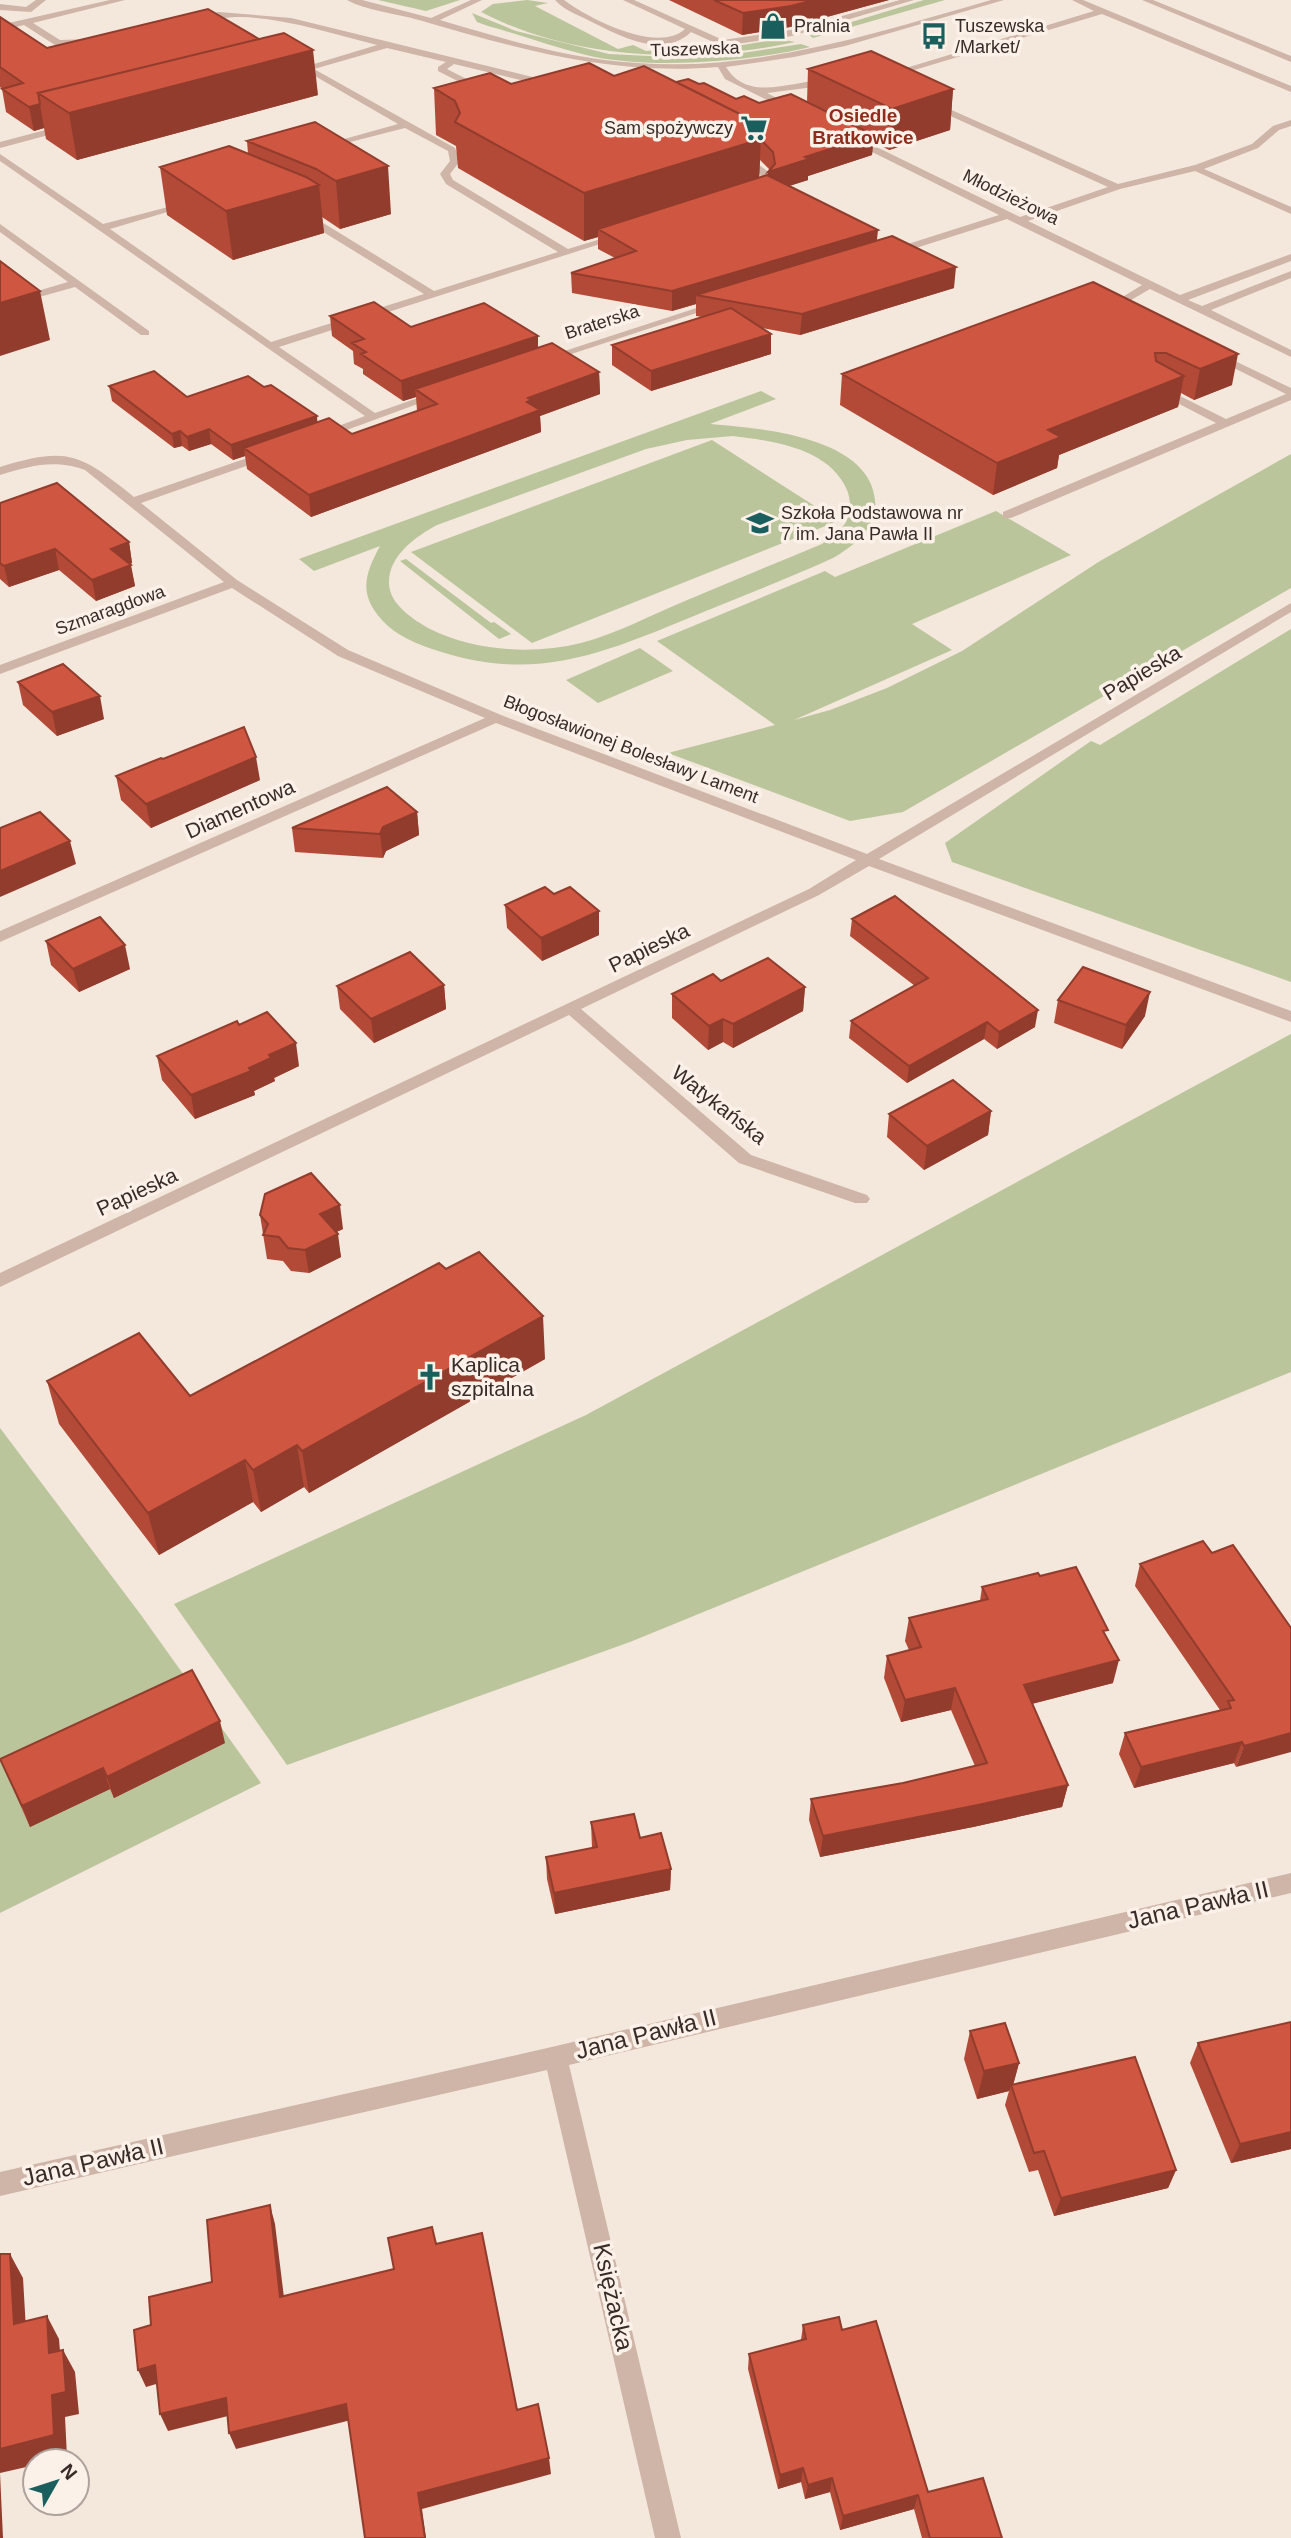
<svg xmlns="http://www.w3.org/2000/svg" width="1291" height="2538" viewBox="0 0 1291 2538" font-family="Helvetica,sans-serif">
	<rect width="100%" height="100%" fill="#f4e7dc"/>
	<path fill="#bac59b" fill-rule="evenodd" d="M378,0H460L426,11Z
		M527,0L548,3L535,6L618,49L633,45L646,51L700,47L705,50L711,47L701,42L718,49L779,39L795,42C694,64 575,61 481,12L493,4Z
		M924,0H945L813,38L809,35Z
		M472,13L516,31L609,54L669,57L742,53L801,44L810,47C749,62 647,70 586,55C553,47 521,35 488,26L477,22Z
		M761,391L776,399L710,424C758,428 869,436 875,500C878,527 854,546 833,558C789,578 745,595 701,613C613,649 542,683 445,653C425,647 404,640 388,626C359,598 362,579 380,546L314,571L299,559ZM733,436C773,441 829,448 847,490C851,500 851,512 846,522C841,531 830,538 822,544C776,563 730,582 685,601C651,615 616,634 581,643C532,655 475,651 430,629C414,620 390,605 389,584C388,556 415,537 437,525L646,449L687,440Z
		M712,440L838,521L532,643L411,552Z
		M1291,454V588L903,812L850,821L668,753L775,725L657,641L825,571L835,577L996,511L1071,555L912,624L952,650L794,720L830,710L887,688L962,651L1100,561Z
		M406,559L491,623L494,622L511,634L499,639L400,561Z
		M1291,629V982L952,862L945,843L1091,741L1100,745Z
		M640,648L673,671L598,703L566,680Z
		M1291,1034V1372L630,1642L287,1765L174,1604L586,1415Z
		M0,1428L141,1615L261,1783L0,1913Z"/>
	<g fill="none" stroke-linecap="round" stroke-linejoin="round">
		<path fill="#ceb5a7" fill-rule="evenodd" d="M36,0H46L31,12L0,10V4L26,7Z
			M110,0H125L33,23L60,40L88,39L91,40V44L55,45L24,25L0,31V25Z
			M347,0H362L431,18L471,0H482L440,20C504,39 569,59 637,63C757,72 876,33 991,0H1004L845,46L794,57L726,67C750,106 798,77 833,80L835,82L830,85L767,93L796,108V112L793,113L725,79L718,67C611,76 519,49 419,20C398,14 364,10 347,0Z
			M555,0H564C589,19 658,54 685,29L623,0H634L723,40L791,30L900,0H914L792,36L722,46L691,32C662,60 618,35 588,20C576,14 564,10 555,0Z
			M1072,0H1083L1291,86V92L1102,14L891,77L883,75L1094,11Z
			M1142,0H1153L1291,56V62Z
			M219,12L291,18L553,82V86L550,87L454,64L447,69L486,89L488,91L483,94L438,71V67L446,62L387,48L314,69L455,148L460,161L450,174L453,180L568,249L620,233L625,236L279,347L375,413L432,393L442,395L325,438H317V434L365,416L0,161V154L103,224L191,201V205L110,229L271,342L424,294L299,217V213H307L434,291L558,252L446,184L440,174L450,161L448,151L405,128L323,149V145L398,124L301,68L377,45C333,34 289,19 243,17C230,16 199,22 190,17Z
			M929,100L1118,184L1195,165L1252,144L1273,126L1291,120V126L1279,130L1258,148L1204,169L1291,207V214L1195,171L1120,189L1028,221L1180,295L1291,254V261L1188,300L1202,306L1291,271V278L1211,310L1291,350V357L1150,289L1126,303L1138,313L1129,315L1116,308V301L1142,285L1007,219L894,255H886V251L999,215L850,141V137H856L1020,217L1108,187L926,105L924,103Z
			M68,124L71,125V129L0,148V142Z
			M737,153H743L770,173L772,183L761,195L752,193L762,182L760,174L737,157Z
			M0,224L149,331V335H141L75,287L0,308V302L68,282L0,232Z
			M715,302L724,304L550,361L540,359Z
			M1214,351L1291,388V400L1011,518H1003V512L1216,423L1156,392V388H1164L1226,419L1286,394L1210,356V352Z
			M268,451L274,455L272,457L141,503L237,580L348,650L501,715L867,854L1291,603V612L879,859L1291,1011V1022L869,866L819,895L581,1009L751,1155L867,1195L870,1199L867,1203H855L739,1163L569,1015L0,1287V1273L809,889L856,860L496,723L0,942V931L485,718L338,656L232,588L0,674V665L224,582L85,470C53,459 31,466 0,475V467C69,446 80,454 134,497Z
			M1291,1873V1893L569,2065L681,2538H655L547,2070L0,2196V2172L556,2046Z"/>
	</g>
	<path fill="#b24a37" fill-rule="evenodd" d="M669,0H889L790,27L742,35Z
		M0,17L47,48L318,95L77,160L46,139L44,128L34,131L6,112L2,89L0,87Z
		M808,69L953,89L950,130L889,150L873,142L872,155L808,176V180L789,186L954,288L800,335L762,328L771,354L651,391L612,365V345L702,317L696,316V304L672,311L572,293L571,273L615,258L598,249V237L584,241L458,168L456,146L436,135L434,88L511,84L614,76L699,84L736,99L759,103L807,102ZM760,160L770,170L768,176L759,178Z
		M315,122L391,214L340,229L322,217L324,233L233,260L167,215L160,167L248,154L247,141Z
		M1093,282L1232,385L1194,400L1181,393L1178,407L1059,455L1057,468L993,495L840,405L842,374Z
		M330,316L411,327L538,336V348L599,372L600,394L540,416L541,432L311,517L247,469L245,456L233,460L211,444L189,451L182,446L174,448L112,401L109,386L187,397L264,387L317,416V423L352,434L417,411L416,397L403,401L363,374V369L354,364L353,351L332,336Z
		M0,503L129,542L132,563L130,564L135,586L96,601L59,570L9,587L0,579Z
		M18,682L104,719L57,736L23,705Z
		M116,776L260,780L151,828L121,800Z
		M417,812L419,835L386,851L383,858L295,852L292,828Z
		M505,905L599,935L542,961L507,928Z
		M852,919L1035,1027L997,1049L984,1039L907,1083L849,1038L851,1021L915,986L850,936Z
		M46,941L130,969L79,992L51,965Z
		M721,981L805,987L803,1011L733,1048L723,1042L708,1050L672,1018V994Z
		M444,985L446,1009L374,1043L340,1009L337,986Z
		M1058,1000L1145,1016L1122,1049L1054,1023Z
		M239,1025L299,1066L274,1078L275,1081L254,1091L255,1095L195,1119L162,1080L157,1056Z
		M991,1111L988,1135L924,1170L887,1137L889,1114Z
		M260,1215L343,1229L336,1232L341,1257L309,1273L291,1271L283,1261L267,1259Z
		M545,1359L309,1493L304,1487L261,1512L253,1502L159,1555L59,1424L47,1381L190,1396Z
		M1212,1553L1291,1628L1236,1767L1234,1763L1134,1788L1119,1754L1125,1733L1220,1710L1135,1586L1140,1564Z
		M1040,1576L1106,1636L1113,1683L1032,1704L1068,1785L1062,1807L973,1827L820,1857L809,1820L811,1799L903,1783L975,1766L951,1710L901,1722L884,1678L887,1656L909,1650L905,1641L909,1618L980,1601L982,1587Z
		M225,1743L114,1798L110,1789L30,1827L0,1759Z
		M591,1822L640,1838L671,1869L670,1890L555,1914L547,1879L546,1857L592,1848Z
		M1291,2022V2149L1231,2163L1190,2063L1198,2043Z
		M970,2031L1019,2063L1013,2085L1176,2170L1168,2188L1054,2216L1038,2170L1029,2172L1005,2105L1009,2091L977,2099L964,2059Z
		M803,2325L842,2330L928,2492L1002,2538H922L914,2509L840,2530L830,2492L805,2499L801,2482L778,2489L748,2369L749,2354L801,2340Z"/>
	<path fill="#913c2d" d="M814,0H889L790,27L742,35L743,13Z
		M313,50L318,95L77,160L69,113Z
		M953,89L950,130L889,150L892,109Z
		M40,104L44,128L34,131L29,107Z
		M761,135L759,182L598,229V237L584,241V193Z
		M874,135L872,155L808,176V180L767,193L768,172L805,157Z
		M388,166L391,214L340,229L336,181Z
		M319,185L324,233L233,260L226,211Z
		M878,230L876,249L696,295V304L672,311V291Z
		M956,267L954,288L800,335L802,314Z
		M40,291L50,340L0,356V303Z
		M771,334V354L651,391V371Z
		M538,336V356L415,389L416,397L403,401L401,381Z
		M1238,354L1232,385L1194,400L1200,369Z
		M599,372L600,394L540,416L541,432L311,517L309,495L528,398Z
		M1184,376L1178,407L1059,455L1057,468L993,495L997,463L1048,430Z
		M317,416L318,431L244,448L245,456L233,460L231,445Z
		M209,429L211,444L189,451L187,437Z
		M180,431L182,446L174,448L172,434Z
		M129,542L132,563L115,570L111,549Z
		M55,549L59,570L9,587L4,566Z
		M131,565L135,586L96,601L92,580Z
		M100,696L104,719L57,736L52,712Z
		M256,757L260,780L151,828L146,804Z
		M417,812L419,835L386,851L383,858L380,834L383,827Z
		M70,841L76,864L0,897V871Z
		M599,911V935L542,961L541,938Z
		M125,945L130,969L79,992L73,969Z
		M444,985L446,1009L374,1043L371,1019Z
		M805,987L803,1011L733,1048V1024Z
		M1150,992L1145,1016L1122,1049L1126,1025Z
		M1038,1010L1035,1027L997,1049L999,1032Z
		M723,1019V1042L708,1050L709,1026Z
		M987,1022L984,1039L907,1083L909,1066Z
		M296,1043L299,1066L274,1078L275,1081L254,1091L255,1095L195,1119L191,1095L249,1068L269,1055Z
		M991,1111L988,1135L924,1170L927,1146Z
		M340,1205L343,1229L324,1238L320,1214Z
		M338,1234L341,1257L309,1273L305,1250Z
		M543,1316L545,1359L309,1493L302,1451Z
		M297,1445L304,1487L261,1512L253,1470Z
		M245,1460L253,1502L159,1555L148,1513Z
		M1119,1660L1113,1683L1019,1707L1024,1685Z
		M955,1688L951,1710L901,1722L905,1700Z
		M220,1721L225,1743L114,1798L107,1777Z
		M1291,1733V1752L1236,1767L1244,1746Z
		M1242,1742L1234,1763L1134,1788L1141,1767Z
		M103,1768L110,1789L30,1827L22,1806Z
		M1068,1785L1062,1807L973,1827L820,1857L823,1836Z
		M671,1869L670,1890L555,1914L554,1893Z
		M1019,2063L1012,2089L1011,2085L1009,2091L977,2099L984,2071Z
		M1291,2132V2149L1231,2163L1240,2144Z
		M1176,2170L1168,2188L1054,2216L1061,2198Z
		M270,2205L275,2224L286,2314L280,2297Z
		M10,2254L23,2278L27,2347L14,2324Z
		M47,2316L59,2339L62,2376L49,2353Z
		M63,2350L75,2372L79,2414L65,2417L67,2457L50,2461H35V2465L0,2473L3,2538H0V2449L52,2395Z
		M155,2365L163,2382L146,2387L138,2370Z
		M226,2398L232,2415L168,2431L160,2414Z
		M346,2404L351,2420L236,2449L229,2433Z
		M549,2458L551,2474L422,2509L426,2538H425L418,2493Z
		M803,2468L801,2482L778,2489L780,2475Z
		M832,2478L830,2492L805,2499L808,2485Z
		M918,2495L914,2509L840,2530L843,2516Z"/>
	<path fill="#cf5640" stroke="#913c2d" stroke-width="2" d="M714,0H814L791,6L743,13Z
		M208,9L259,39L38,93L40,104L29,107L2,89L23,83L0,67V17L47,48Z
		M284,33L313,50L69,113L38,93Z
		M871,51L953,89L892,109L808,69Z
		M589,63L614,76L644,66L750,119L759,128L761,135L755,141L584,193L455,122L460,113L455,101L434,88L490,73L511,84Z
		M688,79L699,84L704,83L736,99L744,96L759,103L791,94L874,135L805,157L809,159L768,172L775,164L773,152L761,140L759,128L750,119L676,82Z
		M315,122L388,166L336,181L316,169L247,141Z
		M229,146L306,177L319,185L226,211L160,167Z
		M767,175L878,230L672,291L571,273L636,251L598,229Z
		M892,236L956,267L802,314L696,295Z
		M0,261L40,291L0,303Z
		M1093,282L1238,354L1200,369L1166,353H1155L1156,361L1184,376L1048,430L1061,437L997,463L842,374Z
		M374,302L411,327L484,303L538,336L401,381L361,354L366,352L352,343L364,339L330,316Z
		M731,308L771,334L651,371L612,345Z
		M552,343L599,372L528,398L531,400L527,402L540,410L309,495L244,448L329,418L352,434L437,404L415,389Z
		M154,371L187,397L248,376L264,387L271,385L317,416L231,445L209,429L187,437L180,431L172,434L109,386Z
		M57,483L129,542L111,549L131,565L92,580L55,549L4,566L0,563V503Z
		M63,664L100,696L52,712L18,682Z
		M244,727L256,757L146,804L116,776L161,758L163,759Z
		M387,787L417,812L383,827L380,834L292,828Z
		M40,812L70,841L0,871V828Z
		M545,887L554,894L570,887L599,911L541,938L505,905Z
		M895,896L1038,1010L999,1032L987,1022L909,1066L851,1021L928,978L852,919Z
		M100,917L125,945L73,969L46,941Z
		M410,952L444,985L371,1019L337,986Z
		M768,958L805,987L733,1024L723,1019L709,1026L672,994L713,974L721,981Z
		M1083,967L1150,992L1126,1025L1058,1000Z
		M267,1012L296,1043L269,1055L271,1058L249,1068L251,1071L191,1095L157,1056L237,1021L239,1025Z
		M953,1080L991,1111L927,1146L889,1114Z
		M311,1173L340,1205L320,1214L338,1234L305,1250L288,1248L279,1237L263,1235L268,1224L260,1215L265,1194Z
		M479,1252L543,1316L302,1451L297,1445L253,1470L245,1460L148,1513L47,1381L139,1333L190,1396L439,1263L446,1269Z
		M1203,1541L1212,1553L1233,1545L1291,1628V1733L1244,1746L1242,1742L1141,1767L1125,1733L1231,1708L1228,1701L1234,1700L1140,1564Z
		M1076,1567L1108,1630L1103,1631L1119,1660L1024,1685L1068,1785L978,1805L823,1836L811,1799L903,1783L987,1763L955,1688L905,1700L887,1656L921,1647L909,1618L988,1599L982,1587L1038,1573L1040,1576Z
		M192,1670L220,1721L107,1777L103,1768L22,1806L0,1759Z
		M634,1814L640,1838L661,1833L671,1869L554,1893L546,1857L597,1847L591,1822Z
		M1291,2022V2132L1240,2144L1198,2043Z
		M1005,2023L1019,2063L984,2071L970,2031Z
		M1135,2057L1176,2170L1061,2198L1044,2151L1034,2153L1011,2085Z
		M270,2205L280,2297L394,2269L388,2238L432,2227L436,2244L482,2233L517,2410L538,2404L549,2458L418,2493L425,2538H365L346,2404L229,2433L226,2398L160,2414L155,2365L138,2370L134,2330L151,2325L149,2297L212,2282L207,2220Z
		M0,2254H10L14,2324L47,2316L49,2353L63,2350L66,2392L52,2395L54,2435L0,2449Z
		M839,2317L842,2330L876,2321L928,2492L983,2478L1002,2538H930L918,2495L843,2516L832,2478L808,2485L803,2468L780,2475L749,2354L806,2339L803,2325Z"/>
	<defs>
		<symbol id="shop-bare" viewBox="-9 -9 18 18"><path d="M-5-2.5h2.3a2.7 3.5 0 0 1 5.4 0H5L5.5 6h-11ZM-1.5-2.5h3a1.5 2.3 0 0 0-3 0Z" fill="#1a5f5d" stroke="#fbf1e9" stroke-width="2.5" paint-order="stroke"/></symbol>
		<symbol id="bus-bare" viewBox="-9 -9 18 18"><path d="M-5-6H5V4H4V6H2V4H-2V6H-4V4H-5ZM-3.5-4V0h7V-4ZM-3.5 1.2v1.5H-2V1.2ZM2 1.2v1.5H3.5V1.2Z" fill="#1a5f5d" stroke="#fbf1e9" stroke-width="2.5" paint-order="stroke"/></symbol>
		<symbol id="supermarket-bare" viewBox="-9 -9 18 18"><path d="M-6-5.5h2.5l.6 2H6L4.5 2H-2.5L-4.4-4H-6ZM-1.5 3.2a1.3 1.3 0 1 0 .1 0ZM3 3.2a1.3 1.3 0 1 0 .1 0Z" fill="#1a5f5d" stroke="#fbf1e9" stroke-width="2.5" paint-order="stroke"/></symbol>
		<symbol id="school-bare" viewBox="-9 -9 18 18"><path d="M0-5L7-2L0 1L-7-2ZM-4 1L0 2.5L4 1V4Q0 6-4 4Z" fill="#1a5f5d" stroke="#fbf1e9" stroke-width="2.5" paint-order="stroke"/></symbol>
		<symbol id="church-bare" viewBox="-9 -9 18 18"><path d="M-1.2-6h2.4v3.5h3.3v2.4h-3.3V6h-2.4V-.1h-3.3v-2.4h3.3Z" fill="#1a5f5d" stroke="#fbf1e9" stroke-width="2.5" paint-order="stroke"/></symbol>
	</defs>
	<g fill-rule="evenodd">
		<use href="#shop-bare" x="754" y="7" width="38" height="38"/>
		<use href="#bus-bare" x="915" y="17" width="38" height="38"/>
		<use href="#supermarket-bare" x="735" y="109" width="38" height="38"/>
		<use href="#school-bare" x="741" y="504" width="38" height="38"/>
		<use href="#church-bare" x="411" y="1358" width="38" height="38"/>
	</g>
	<g text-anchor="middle" stroke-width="7" stroke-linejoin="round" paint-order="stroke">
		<g font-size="18" fill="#392c28" stroke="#fbf1e9" text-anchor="start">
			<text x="794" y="32">Pralnia</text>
			<text x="955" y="32">Tuszewska<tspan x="955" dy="21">/Market/</tspan></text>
			<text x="733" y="134" text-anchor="end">Sam spożywczy</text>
			<text x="781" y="519">Szkoła Podstawowa nr<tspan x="781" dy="21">7 im. Jana Pawła II</tspan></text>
		</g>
		<g font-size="18" fill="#392c28" stroke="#fbf1e9">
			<text transform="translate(695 49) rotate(-2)" y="6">Tuszewska</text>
			<text transform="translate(1011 197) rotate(26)" y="6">Młodzieżowa</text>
			<text transform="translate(602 322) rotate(-18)" y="6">Braterska</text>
			<text transform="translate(110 610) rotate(-20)" y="6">Szmaragdowa</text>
			<text transform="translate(631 749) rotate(21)" y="6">Błogosławionej Bolesławy Lament</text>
		</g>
		<g font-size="19" font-weight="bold" fill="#8f2c1b" stroke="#fbf1e9">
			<text x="863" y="122">Osiedle<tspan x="863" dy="22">Bratkowice</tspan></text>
		</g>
		<g font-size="21" fill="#392c28" stroke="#fbf1e9">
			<text transform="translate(1142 673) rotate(-31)" y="7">Papieska</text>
			<text transform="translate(240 809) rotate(-24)" y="7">Diamentowa</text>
			<text transform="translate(649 948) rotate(-26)" y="7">Papieska</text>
			<text transform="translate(719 1105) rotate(38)" y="7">Watykańska</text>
			<text transform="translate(137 1192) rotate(-25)" y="7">Papieska</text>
		</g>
		<g font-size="21" fill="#392c28" stroke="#fbf1e9" text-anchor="start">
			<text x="451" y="1372">Kaplica<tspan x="451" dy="24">szpitalna</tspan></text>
		</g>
		<g font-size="24" fill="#392c28" stroke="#fbf1e9">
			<text transform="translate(1198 1905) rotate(-13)" y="8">Jana Pawła II</text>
			<text transform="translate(646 2034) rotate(-14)" y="8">Jana Pawła II</text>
			<text transform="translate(93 2162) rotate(-13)" y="8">Jana Pawła II</text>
			<text transform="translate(613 2297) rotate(77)" y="8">Księżacka</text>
		</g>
	</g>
	<g transform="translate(56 2482) rotate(51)"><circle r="33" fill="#fbf1e9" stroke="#ada29c" stroke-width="2"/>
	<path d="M0-5L12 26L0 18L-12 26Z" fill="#1a5f5d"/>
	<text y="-10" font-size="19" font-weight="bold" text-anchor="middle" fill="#392c28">N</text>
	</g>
</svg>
